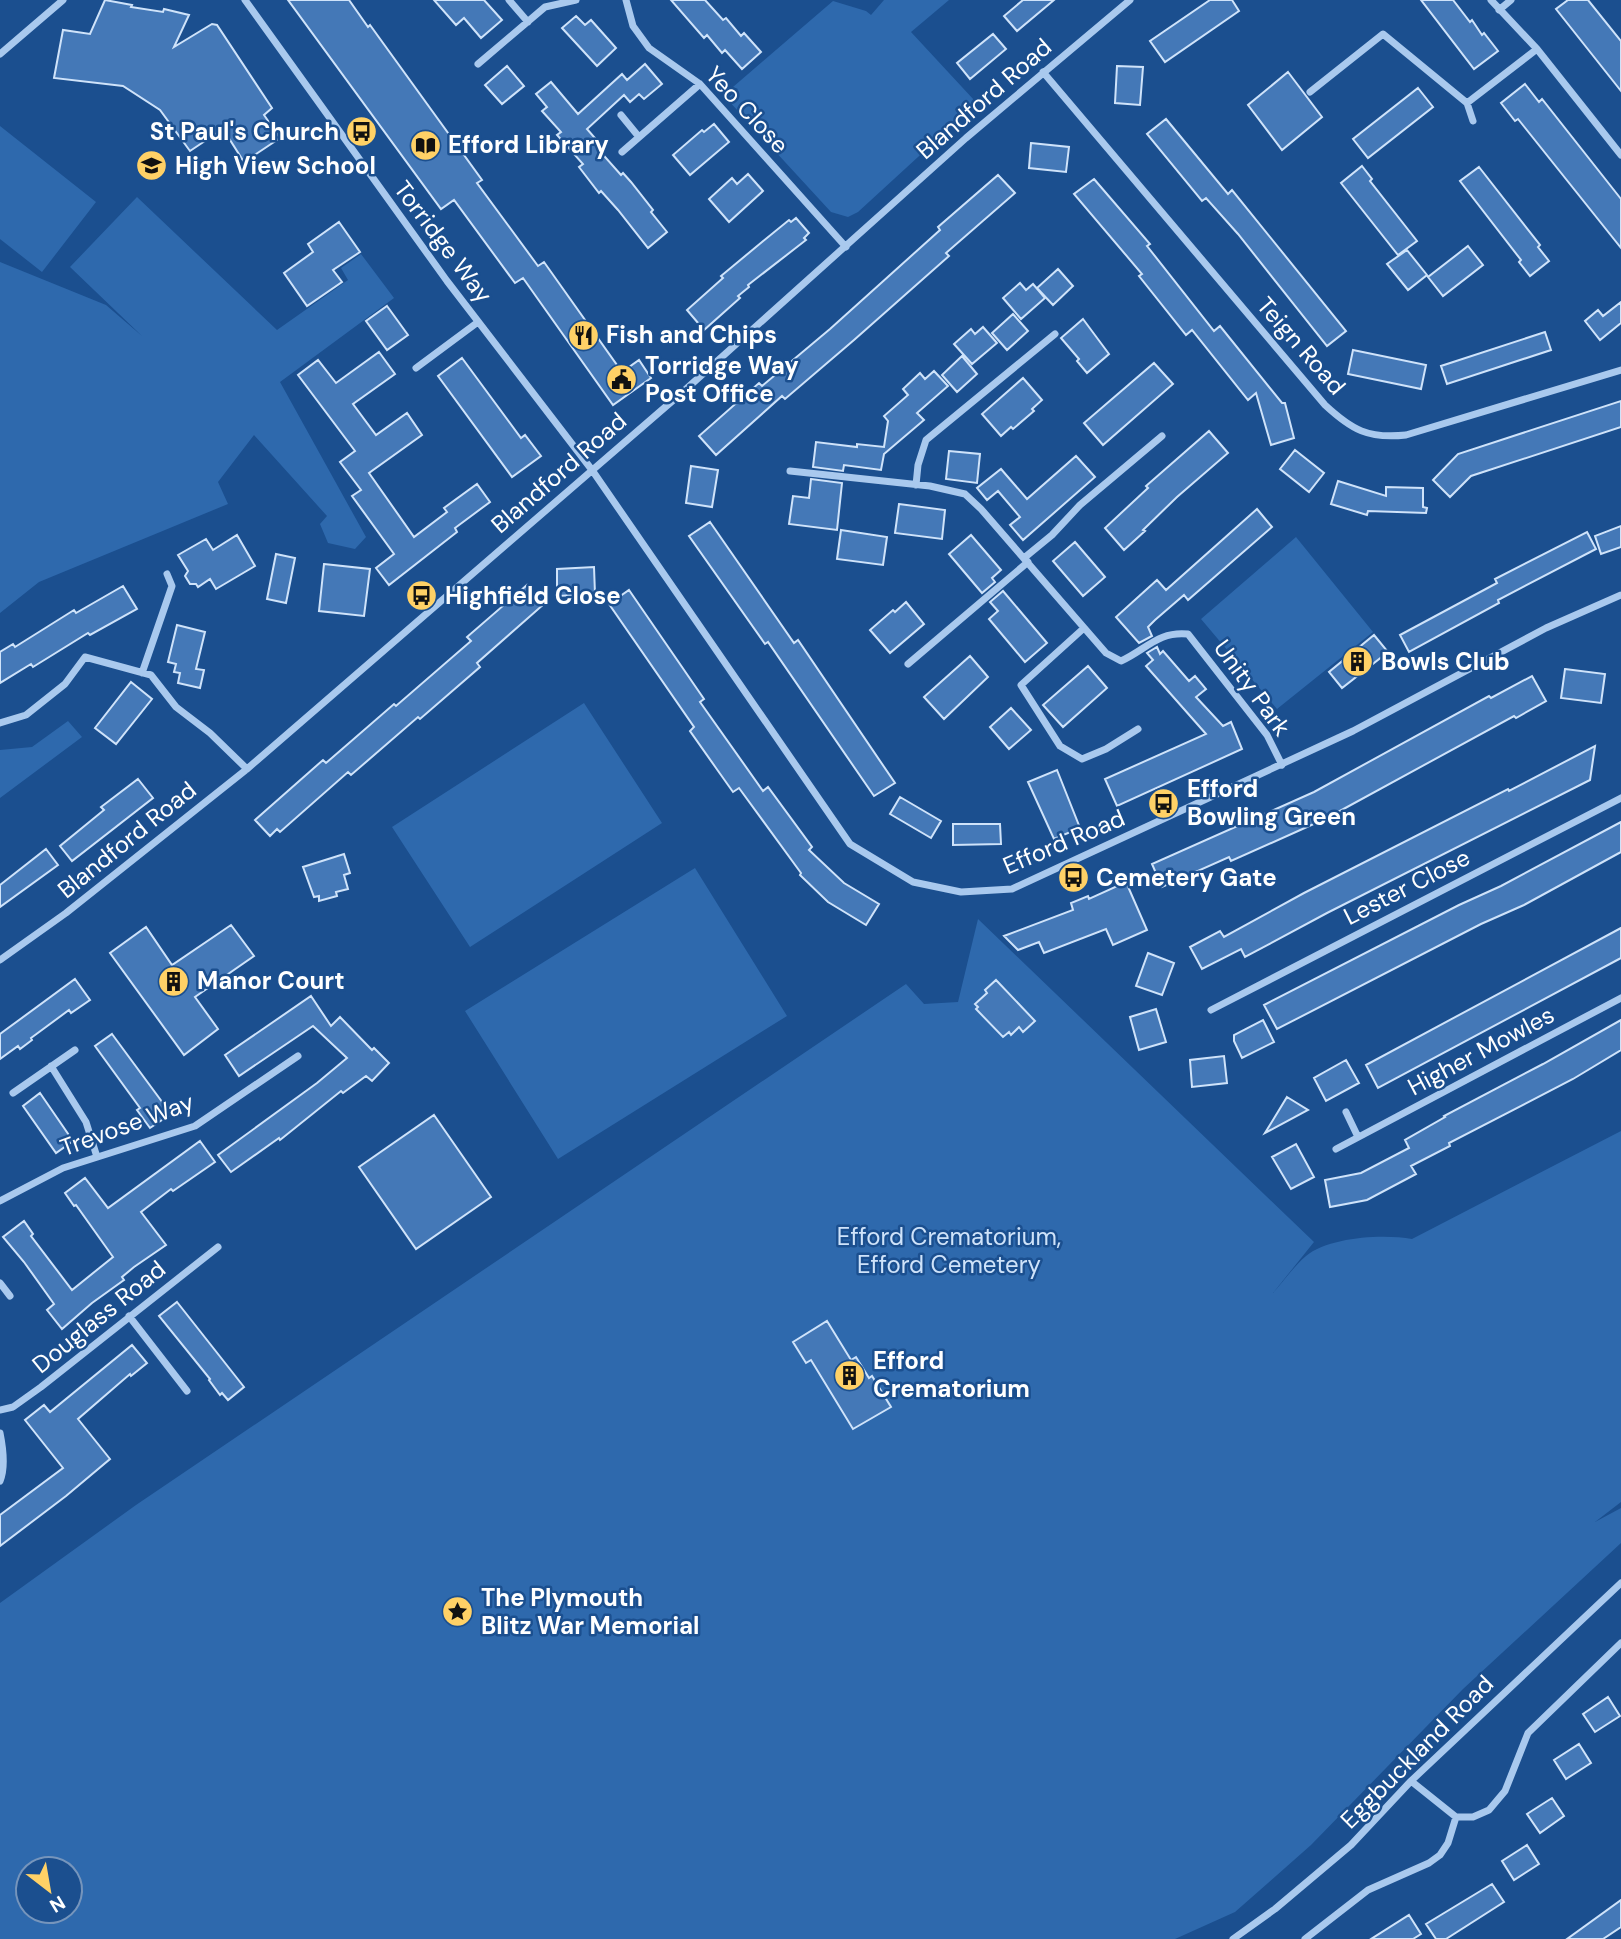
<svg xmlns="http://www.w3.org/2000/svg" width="1621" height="1939" viewBox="0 0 1621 1939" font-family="'DM Sans',sans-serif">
	<rect width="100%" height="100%" fill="#1b4f8f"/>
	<path fill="#2e69ad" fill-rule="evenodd" d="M884,0H949L911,32L974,100L954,124L858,212L848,217L831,212L727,99L738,89L733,87L833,1L866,11L871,15Z
		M0,126L96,202L42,272L0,239Z
		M137,197L277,330L348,280L341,268L361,254L394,298L280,382L366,537L355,549L328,543L320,524L327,516L254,435L218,482L228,504L39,582L0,613V262L106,305L142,336L70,267Z
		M1296,537L1373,632L1277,709L1201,619Z
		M584,703L662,823L470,947L392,827Z
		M68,721L82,737L0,798V750L32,747Z
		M695,868L787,1016L558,1159L465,1011Z
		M978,919L1314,1242L1273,1293C1283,1282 1294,1266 1306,1256C1330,1237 1382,1234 1412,1239L1621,1131V1502L1595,1522L1621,1508V1543L1463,1689L1311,1845L1235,1912L1175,1939H0V1603L136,1505L906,984L924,1004L958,1002ZM28,1869H70V1911H28Z"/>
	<path fill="#4478b7" stroke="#cfe3fa" stroke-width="2" d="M105,0L132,5L131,7L163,12L164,9L189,15L174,47L212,24L217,25L272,108L264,115L280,138L244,162L223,129L190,151L160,110L123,86L54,78L63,30L90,34Z
		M288,0H349L368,27L370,25L482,180L477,183L538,266L544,262L622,372L639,360L651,378L613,405L523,278L515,283L454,200L441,209Z
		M434,0H484L502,20L481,38L464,18L456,25Z
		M671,0H705L723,20L726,18L741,36L744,33L761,52L742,69L725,50L722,53L707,35L704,38Z
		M1023,0H1054L1017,31L1004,16Z
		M1210,0H1232L1239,11L1165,62L1150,41Z
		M1421,0H1453L1470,22L1472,20L1482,35L1484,33L1498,51L1474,69Z
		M1568,0H1588L1621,41V91L1556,9Z
		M576,16L585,25L591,20L616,48L597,66L562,28Z
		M993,34L1006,49L970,79L957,63Z
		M645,64L662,84L644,99L639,94L630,102L624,95L587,129L601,145L597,148L621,175L623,173L631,182L653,210L651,212L667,232L648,248L618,210L601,191L599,193L579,167L583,164L557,135L561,132L542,111L547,107L536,94L551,82L578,114L622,74L627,80Z
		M507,66L524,86L502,104L485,85Z
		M1117,66L1143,67L1140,105L1115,103Z
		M1288,72L1322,117L1282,150L1248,105Z
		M1525,84L1539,102L1542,99L1621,199V248L1518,119L1515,121L1501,103Z
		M1418,88L1433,107L1368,158L1353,139Z
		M1166,119L1228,194L1232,190L1346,331L1327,346L1238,234L1206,198L1202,201L1147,134Z
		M714,124L729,142L690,175L673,155L702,130L704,132Z
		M1031,143L1069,147L1066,172L1029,168Z
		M1362,166L1372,179L1370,181L1417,241L1398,255L1341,183Z
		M1479,167L1540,245L1538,247L1549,261L1530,276L1519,262L1521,260L1460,181Z
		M748,174L763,191L729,222L709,199L732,178L737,184Z
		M998,175L1015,193L946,253L949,256L854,340L785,399L782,396L716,455L699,436L759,383L762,386L830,329L940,230L938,227Z
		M1094,179L1150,244L1147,246L1214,331L1220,326L1282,403H1285L1294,438L1271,445L1256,393L1248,400L1192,330L1186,335L1139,276L1142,274L1074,194Z
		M796,218L809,233L804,238L806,240L748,285L749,287L738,296L740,298L704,330L687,310L723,278L721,276L762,242L789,220L791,222Z
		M339,222L360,252L333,270L342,282L307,306L284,273L313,252L308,244Z
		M1468,246L1483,265L1443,296L1428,277Z
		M1407,250L1427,275L1408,290L1387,264Z
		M1058,269L1073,286L1053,305L1037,288Z
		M1020,283L1026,290L1033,284L1045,298L1021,319L1003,298Z
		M1621,302V323L1600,340L1585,321L1598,310L1603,316Z
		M387,306L408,335L387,350L366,321Z
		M1013,314L1028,331L1007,350L992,333Z
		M1083,319L1109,354L1087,373L1077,361L1079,359L1061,338Z
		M983,327L997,343L972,364L954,344L971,329L975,334Z
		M1545,332L1551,350L1447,384L1441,366Z
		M1353,350L1426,365L1421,389L1348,374Z
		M379,352L395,374L353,404L376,435L407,413L422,435L369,473L414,537L447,512L444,508L477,484L490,502L455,528L457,532L389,585L376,568L394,554L352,496L361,490L340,462L355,451L298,375L318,360L336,383Z
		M962,356L977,374L957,392L942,375Z
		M462,358L521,438L525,435L541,456L512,477L438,376Z
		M1154,363L1173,384L1103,445L1084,423Z
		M934,371L948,386L917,413L924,420L884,454L881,470L844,465L843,471L813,467L816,442L857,447V444L884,447L888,421L884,416L908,395L903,389L920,373L925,379Z
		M1023,378L1042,400L1032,409L1034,411L1013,429L1011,427L1001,436L982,414Z
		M1621,401V427L1471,476L1450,497L1433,480L1458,454Z
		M1209,431L1228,453L1177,497L1143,530L1145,531L1124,550L1105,528L1148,488L1146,486Z
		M1295,450L1324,473L1309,492L1280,469Z
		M949,451L980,454L977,483L946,479Z
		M1076,456L1095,477L1023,540L1010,525L1020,517L998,491L987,500L977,488L1001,469L1027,499Z
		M691,466L718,470L712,507L686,503Z
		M811,479L842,483L837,530L789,524L793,496L809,498Z
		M1338,481L1386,496V487L1423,488V507L1427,508L1426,513L1368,511L1367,515L1331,504Z
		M899,504L945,510L942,539L895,533Z
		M1257,509L1272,527L1188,600L1184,595L1155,620L1148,627L1152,636L1139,643L1116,617L1157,580L1166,590Z
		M710,522L794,643L798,640L895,783L874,796L768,642L765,644L689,536Z
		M1621,526V547L1601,554L1595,536Z
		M841,530L887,537L883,565L837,559Z
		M1587,532L1596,549L1498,600L1499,603L1409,652L1400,635L1497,583L1495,579Z
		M237,535L255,566L216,589L210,579L198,587L196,584H190L185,576L188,571L178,555L206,539L213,550Z
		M971,535L1001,570L992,578L995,582L982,593L949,554Z
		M1075,542L1105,577L1083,596L1053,561Z
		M276,554L295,558L286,603L267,599Z
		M324,564L370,569L364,616L319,611Z
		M594,567L595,594L557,596V569Z
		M527,585L544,604L477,663L480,667L420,719L418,717L351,775L348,772L280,832L277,829L270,836L255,820L323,760L326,763L394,704L396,706L471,641L467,637Z
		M123,586L137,609L90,635L88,633L33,667L31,664L0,683V652L13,644L15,647L74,610L76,613Z
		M629,590L704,699L700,702L763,791L768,787L812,847L809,850L844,883L879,904L866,925L828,902L800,875L801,873L739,788L733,792L716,768L690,731L694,727L609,604Z
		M1003,591L1047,643L1025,662L989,619L998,611L990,602Z
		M906,602L924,624L890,653L870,630L893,610L895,612Z
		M177,625L205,632L196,669L204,670L200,688L178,683L180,673L174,672L176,664L168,662Z
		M1374,635L1388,652L1342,688L1329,672Z
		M1157,647L1160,654L1163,651L1189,681L1195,676L1206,689L1196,697L1223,726L1231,722L1242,749L1117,806L1105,779L1206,734L1146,666L1153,660L1147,653Z
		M970,656L988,677L944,719L924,697Z
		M1088,666L1107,688L1063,727L1043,705Z
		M1565,669L1605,674L1601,703L1561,698Z
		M1532,676L1546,701L1516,718L1514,716L1327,818L1231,861L1229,857L1162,887L1152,864L1314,792L1489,696L1491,698Z
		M131,682L152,699L116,744L95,728Z
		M1011,708L1031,730L1009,749L990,727Z
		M1595,746L1590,780L1327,913L1245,957L1241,949L1202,969L1190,947L1220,931L1224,937L1304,893L1508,789L1509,791Z
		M1057,770L1080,828L1054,839L1028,782Z
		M138,779L153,798L72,861L60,846L104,810L101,807Z
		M900,797L941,821L931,838L890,814Z
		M1621,822V852L1524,905L1481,924L1277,1029L1264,1005L1459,905L1501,886Z
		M953,824H1000L1001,844L953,845Z
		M46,849L58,865L0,907V885Z
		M344,854L350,873L344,875L348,889L336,892L337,896L319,901V896L314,897L303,867Z
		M1126,882L1147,930L1113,945L1106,929L1044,953L1039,942L1018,950L1004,936L1073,910L1071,903L1088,896L1089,899Z
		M231,925L254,956L195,997L218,1029L184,1055L110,953L146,927L172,965Z
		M1621,928V958L1378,1088L1366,1065Z
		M1148,953L1174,963L1162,995L1136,986Z
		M75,979L90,1000L71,1013L69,1010L31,1038L32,1040L20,1049L18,1046L0,1059V1034Z
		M996,980L1035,1021L1023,1032L1019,1027L1011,1035L1009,1032L1003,1037L976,1009L978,1007L975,1004L987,993L985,990Z
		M311,996L331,1026L340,1017L372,1050L374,1048L389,1063L372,1081L366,1076L343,1093L341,1091L280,1140L279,1138L231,1172L218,1155L317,1083L347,1058L313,1026L239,1076L225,1055Z
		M1156,1009L1166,1042L1139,1050L1130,1017Z
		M1263,1020L1274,1042L1242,1058L1234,1041V1035Z
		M1621,1020V1050L1573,1079L1449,1143L1450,1146L1411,1166L1416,1174L1367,1200L1330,1207L1325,1180L1361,1173L1409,1148L1405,1140L1445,1117L1444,1116L1543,1064Z
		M112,1034L171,1114L150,1128L137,1110L140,1108L95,1046Z
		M1224,1056L1227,1083L1192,1087L1190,1060Z
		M1346,1060L1359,1083L1326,1101L1314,1078Z
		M40,1093L73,1141L56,1153L23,1106Z
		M1287,1097L1308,1110L1265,1133Z
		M434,1115L491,1197L416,1249L359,1167Z
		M200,1141L215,1162L173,1191L171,1189L141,1212L166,1245L134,1267L122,1277L124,1280L92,1303L62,1329L47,1310L54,1304L24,1262L3,1237L24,1221L33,1234L31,1236L72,1290L113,1257L76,1205L74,1206L65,1193L85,1178L108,1208Z
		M1296,1144L1314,1177L1291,1189L1272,1157Z
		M177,1302L244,1387L228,1400L222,1393L220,1395L209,1380L210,1379L159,1316Z
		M827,1321L851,1360L856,1357L869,1378L872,1376L891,1407L853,1429L811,1360L806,1363L793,1342Z
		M132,1345L147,1363L131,1376L130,1374L78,1419L110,1459L66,1496L0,1546V1515L63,1468L25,1420L44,1405L50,1412Z
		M1608,1697L1620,1716L1595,1732L1583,1714Z
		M1579,1744L1591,1763L1566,1779L1554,1760Z
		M1552,1798L1564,1816L1540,1833L1527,1814Z
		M1527,1845L1539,1864L1514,1880L1502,1861Z
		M1492,1884L1504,1902L1446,1939H1436L1426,1924Z
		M1621,1900V1927L1603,1939H1567Z
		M1409,1915L1421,1934L1413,1939H1371Z"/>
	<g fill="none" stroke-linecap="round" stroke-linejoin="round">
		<path stroke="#a9c9ee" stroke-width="7" d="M245,0L447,281L592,470L850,844L913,882L961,892L1012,889L1353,731L1546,628L1621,595
			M509,0L528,22
			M626,0L633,26L649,48L700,84L846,247
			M1491,0L1537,49L1621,155
			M1499,10L1511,0
			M0,54L63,0
			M478,64L545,7L576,0
			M1043,72L1325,405C1352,430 1368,439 1406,435L1621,370
			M1310,92L1383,34L1467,103L1537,49
			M1467,103L1473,121
			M621,115L639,137
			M622,152L700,84
			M416,368L478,322
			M790,471L930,486L965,494L981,509L1106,653L1121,661C1147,649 1158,631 1188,634L1267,735L1282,765
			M916,485L918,465L926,440L1055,334
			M1024,558L1052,535L1080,505L1162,436
			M1084,628L1021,685L1060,746L1082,759L1106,749L1138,729
			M908,664L1028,562
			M142,673L172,586L167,574
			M0,723L26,715L65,684L85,657L151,675L176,707L210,733L247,769
			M0,960L66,913L247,769L685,390L966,138L1130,0
			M1211,1010L1621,798
			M51,1066L86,1122L97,1157
			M13,1093L75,1050
			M1346,1112L1358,1137
			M1336,1149L1621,998
			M0,1201L63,1168L195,1126L298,1056
			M0,1283L10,1296
			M129,1316L187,1391
			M0,1410L13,1407L41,1387L218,1247
			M0,1433C3,1448 6,1467 0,1481
			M1411,1781L1456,1817H1473L1489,1810L1505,1791L1528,1733L1621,1643
			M1233,1939L1275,1909L1351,1845L1411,1781L1621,1583
			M1305,1939L1368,1890L1429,1863L1440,1855L1448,1843L1456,1817"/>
	</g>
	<defs>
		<symbol id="bus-disc" viewBox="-11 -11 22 22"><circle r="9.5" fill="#ffd166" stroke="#1b4f8f"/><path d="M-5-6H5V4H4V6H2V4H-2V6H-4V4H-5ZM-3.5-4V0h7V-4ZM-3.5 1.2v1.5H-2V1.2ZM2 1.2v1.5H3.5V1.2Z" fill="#111"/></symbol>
		<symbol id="library-disc" viewBox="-11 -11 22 22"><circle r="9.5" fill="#ffd166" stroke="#1b4f8f"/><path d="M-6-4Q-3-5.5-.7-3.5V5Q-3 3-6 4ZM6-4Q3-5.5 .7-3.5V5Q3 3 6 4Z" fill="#111"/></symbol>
		<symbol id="school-disc" viewBox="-11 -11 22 22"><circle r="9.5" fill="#ffd166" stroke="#1b4f8f"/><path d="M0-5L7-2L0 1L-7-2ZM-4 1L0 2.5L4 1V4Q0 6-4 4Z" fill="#111"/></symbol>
		<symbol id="restaurant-disc" viewBox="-11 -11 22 22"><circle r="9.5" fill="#ffd166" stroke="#1b4f8f"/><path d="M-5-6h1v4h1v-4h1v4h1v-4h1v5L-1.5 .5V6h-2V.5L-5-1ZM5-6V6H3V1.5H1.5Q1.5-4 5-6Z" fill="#111"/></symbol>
		<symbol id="civic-disc" viewBox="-11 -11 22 22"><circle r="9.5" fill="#ffd166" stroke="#1b4f8f"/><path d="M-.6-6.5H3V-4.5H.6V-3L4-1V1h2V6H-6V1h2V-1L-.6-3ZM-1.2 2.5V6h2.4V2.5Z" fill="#111"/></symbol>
		<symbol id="building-disc" viewBox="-11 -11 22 22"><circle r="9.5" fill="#ffd166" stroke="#1b4f8f"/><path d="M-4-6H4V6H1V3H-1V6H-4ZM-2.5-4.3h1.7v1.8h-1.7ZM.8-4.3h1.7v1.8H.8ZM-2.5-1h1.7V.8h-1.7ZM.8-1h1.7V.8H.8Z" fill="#111"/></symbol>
		<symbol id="sight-disc" viewBox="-11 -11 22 22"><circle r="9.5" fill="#ffd166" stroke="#1b4f8f"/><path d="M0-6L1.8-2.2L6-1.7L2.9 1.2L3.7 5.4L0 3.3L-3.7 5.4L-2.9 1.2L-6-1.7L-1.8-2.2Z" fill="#111"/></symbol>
	</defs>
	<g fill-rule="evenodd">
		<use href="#bus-disc" x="344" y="114" width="35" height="35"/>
		<use href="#library-disc" x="408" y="128" width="35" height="35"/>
		<use href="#school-disc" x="134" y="148" width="35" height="35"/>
		<use href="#restaurant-disc" x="566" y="318" width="35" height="35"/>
		<use href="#civic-disc" x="604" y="362" width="35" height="35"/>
		<use href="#bus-disc" x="404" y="578" width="35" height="35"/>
		<use href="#building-disc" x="1340" y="644" width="35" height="35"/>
		<use href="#bus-disc" x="1146" y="786" width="35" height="35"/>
		<use href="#bus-disc" x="1056" y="860" width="35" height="35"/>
		<use href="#building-disc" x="156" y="964" width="35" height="35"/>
		<use href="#building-disc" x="832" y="1358" width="35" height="35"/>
		<use href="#sight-disc" x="440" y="1594" width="35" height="35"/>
	</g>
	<g text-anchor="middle" stroke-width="5" stroke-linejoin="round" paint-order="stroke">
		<g font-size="24" fill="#fff" stroke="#1b4f8f">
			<text transform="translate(984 99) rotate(-41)" y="8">Blandford Road</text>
			<text transform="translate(747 110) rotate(47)" y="8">Yeo Close</text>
			<text transform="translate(443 242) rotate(53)" y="8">Torridge Way</text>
			<text transform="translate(1301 346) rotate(49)" y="8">Teign Road</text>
			<text transform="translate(559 473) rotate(-41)" y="8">Blandford Road</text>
			<text transform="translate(1252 688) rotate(54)" y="8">Unity Park</text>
			<text transform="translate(127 840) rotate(-39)" y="8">Blandford Road</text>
			<text transform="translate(1064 842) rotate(-23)" y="8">Efford Road</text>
			<text transform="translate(1407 887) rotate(-27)" y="8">Lester Close</text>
			<text transform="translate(1481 1051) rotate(-28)" y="8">Higher Mowles</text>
			<text transform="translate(127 1125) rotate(-20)" y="8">Trevose Way</text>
			<text transform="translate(99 1317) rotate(-39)" y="8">Douglass Road</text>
			<text transform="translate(1417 1752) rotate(-45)" y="8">Eggbuckland Road</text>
		</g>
		<g font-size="24" font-weight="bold" fill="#fff" stroke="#1b4f8f" text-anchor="start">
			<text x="339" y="140" text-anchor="end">St Paul's Church</text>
			<text x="448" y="153">Efford Library</text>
			<text x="175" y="174">High View School</text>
			<text x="606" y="343">Fish and Chips</text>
			<text x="645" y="374">Torridge Way<tspan x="645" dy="28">Post Office</tspan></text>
			<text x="445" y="604">Highfield Close</text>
			<text x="1381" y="670">Bowls Club</text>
			<text x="1187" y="797">Efford<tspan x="1187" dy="28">Bowling Green</tspan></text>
			<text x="1096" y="886">Cemetery Gate</text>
			<text x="197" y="989">Manor Court</text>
			<text x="873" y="1369">Efford<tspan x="873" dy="28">Crematorium</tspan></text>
			<text x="481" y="1606">The Plymouth<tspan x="481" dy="28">Blitz War Memorial</tspan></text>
		</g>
		<g font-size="24" fill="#cfe3fa" stroke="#1b4f8f">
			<text x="949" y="1245">Efford Crematorium,<tspan x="949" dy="28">Efford Cemetery</tspan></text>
		</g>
	</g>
	<g transform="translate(49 1890) rotate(149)"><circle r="33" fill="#1b4f8f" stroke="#7695bc" stroke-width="2"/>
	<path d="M0-5L12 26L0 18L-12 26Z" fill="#ffd166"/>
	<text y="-10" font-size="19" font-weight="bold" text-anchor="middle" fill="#ffffff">N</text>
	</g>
</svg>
